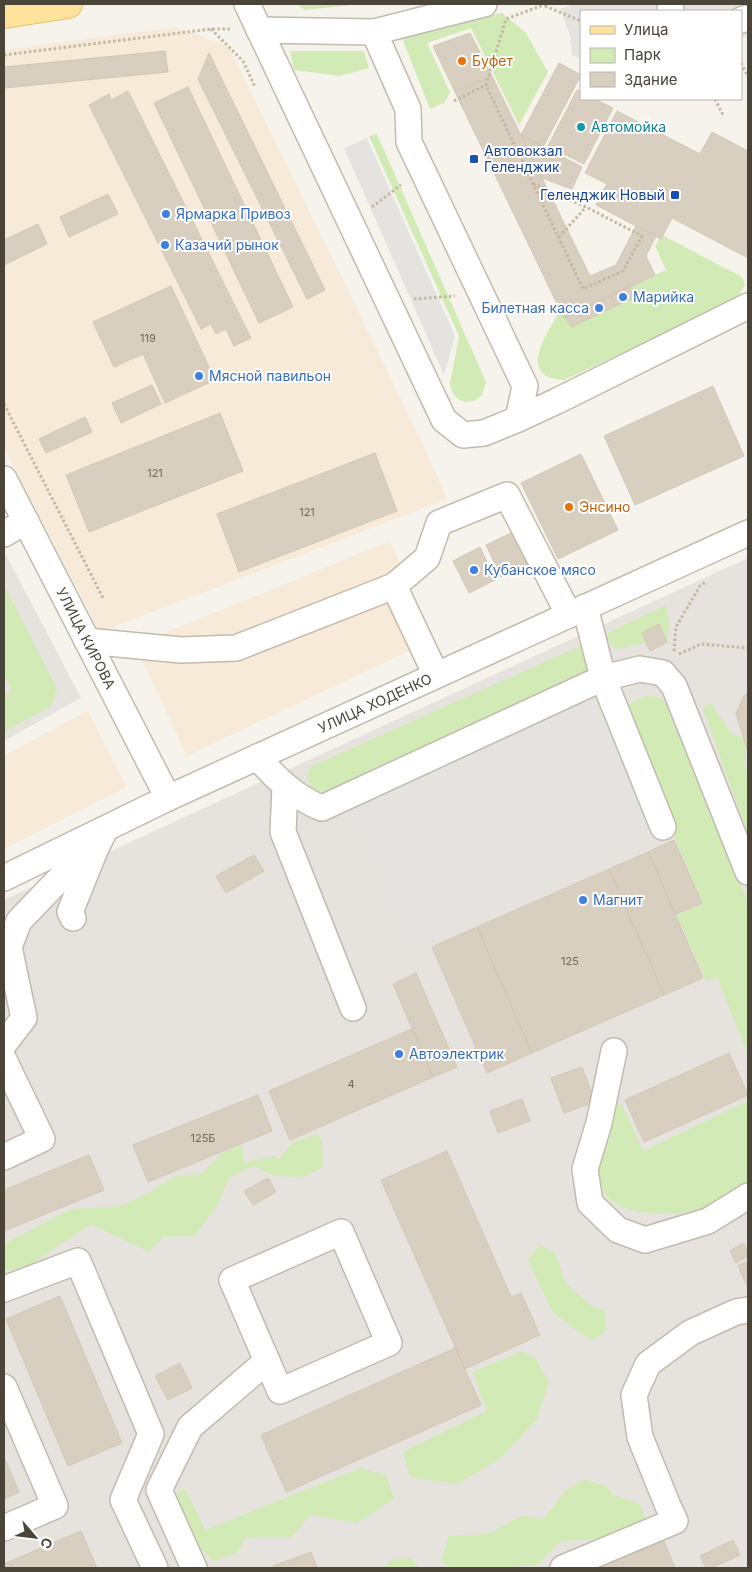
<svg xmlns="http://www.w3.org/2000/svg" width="752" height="1572" viewBox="0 0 752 1572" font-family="Inter,sans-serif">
	<rect width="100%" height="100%" fill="#f6f3ec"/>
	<path fill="#f7ead8" d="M177,27L229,47L421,440L447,499L100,632L4,447V50Z
		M390,541L432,640L187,756L135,645Z
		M88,711L127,787L4,849V755Z"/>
	<path fill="#e6e2dd" d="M4,551L81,698L4,741Z
		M748,558V1568H4V900Z"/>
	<path fill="#d2eab5" d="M296,4H361L305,10Z
		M502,13L526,33L548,72L519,125L471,28L427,43L450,92L445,102L430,109L400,33Z
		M290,51H364L369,68L340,76L294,70Z
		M377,134L486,382L482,395L474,401L465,402L458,399L452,392L450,383L459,336L369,136Z
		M662,235L742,277L745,285L738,296L722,307L564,380C514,377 549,332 561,308L571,327L634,298L629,287L666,270L655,246Z
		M4,585L57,689L51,706L4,732V695L12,691L4,674Z
		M666,605L669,625L667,638L617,649L607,640L606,634Z
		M585,644L592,671L327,793L312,788L307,778L310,767Z
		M647,696C660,696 665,701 674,711L748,903V1054L717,977L706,981L677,915L703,903L619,708Z
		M711,703L731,733L746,740L745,768L748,773V835L703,708Z
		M748,1101V1188C735,1196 707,1208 692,1211C659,1217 601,1217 598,1173C597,1167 599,1160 600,1154C602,1145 603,1124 607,1117C610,1112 616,1107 621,1103L643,1151Z
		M318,1134L322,1142L323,1167L303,1177L275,1176L254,1166L229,1177L219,1202L195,1236L163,1237L149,1252L91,1224L30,1265L4,1271V1244L71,1209L121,1206L148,1193L176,1176L202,1174L222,1153L242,1144L244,1163L273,1156L279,1159L292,1143Z
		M540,1245L555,1253L566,1284L593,1307L605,1310V1332L592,1340L576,1330L553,1312L528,1260Z
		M522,1351L536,1359L549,1382L537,1419L501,1458L457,1484L410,1477L403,1452L487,1411L473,1372Z
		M361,1468L386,1475L394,1499L357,1523L310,1515L292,1537L246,1538L236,1553L214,1561L193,1542L176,1502L178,1490H186L205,1530Z
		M584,1479L606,1486L613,1495L640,1504L646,1521L625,1526L606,1539L561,1541L537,1565L491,1568H451L441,1562L449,1536L487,1534L522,1516L544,1519L564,1492Z
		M411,1558L419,1568H383L392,1559Z"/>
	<path fill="#e5e3e0" d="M575,4H748V35L741,39V11H581V59L572,55L570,35L560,9Z
		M367,138L455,336L444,375L344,148Z
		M586,680L654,837L409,947L345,791Z"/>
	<path fill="#d8cfc1" stroke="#d3c7b4" d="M470,33L492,76L455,92L433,46Z
		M165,51L168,72L4,88V67Z
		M209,53L325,290L307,299L198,79Z
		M559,63L581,75L543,147L521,135Z
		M492,76L590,276L616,265L636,226L656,236L646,256L655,275L564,318L455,92Z
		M188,87L293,307L259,323L154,103Z
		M577,90L581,92V99H595L613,108L584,164L548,146Z
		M128,91L251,338L234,346L226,329L216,334L211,324L201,329L89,105L109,94L111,100Z
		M617,111L700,154L712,132L748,151V258L672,218L661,239L596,205L607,184L585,173Z
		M521,135L582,167L572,189L542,178Z
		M108,194L118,214L69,237L60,217Z
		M38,224L47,244L4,265V240Z
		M171,286L215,380L165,403L143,354L114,367L93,322Z
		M629,287L634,298L616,306L611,295Z
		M611,295L616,306L588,319L583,309Z
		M583,309L588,319L571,327L566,317Z
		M152,385L161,404L121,423L112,403Z
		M713,386L744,456L635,505L604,436Z
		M220,413L243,471L89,532L66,475Z
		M85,417L92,432L46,453L39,439Z
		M375,453L397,511L239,572L217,514Z
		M581,454L618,530L558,559L521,483Z
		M513,532L528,564L501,577L486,545Z
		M480,547L495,580L469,593L453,561Z
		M659,624L667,642L650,651L642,633Z
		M748,692V752L736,713L744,696Z
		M674,840L702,903L676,914L648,852Z
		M648,852L703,978L664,995L609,869Z
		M254,855L264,871L226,893L216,876Z
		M609,869L664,995L532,1053L477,927Z
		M477,927L532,1053L487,1073L432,947Z
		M416,973L457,1067L433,1077L393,984Z
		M412,1029L433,1077L290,1140L269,1091Z
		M729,1053L748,1095L644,1142L625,1100Z
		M582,1067L595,1102L564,1113L551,1078Z
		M258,1095L272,1131L148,1182L133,1145Z
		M522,1099L530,1121L498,1133L490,1111Z
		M447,1151L511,1297L521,1293L540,1335L465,1369L381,1180Z
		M89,1155L104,1190L4,1231V1190Z
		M268,1178L276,1192L253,1205L244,1191Z
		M743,1243L748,1252V1256L736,1263L730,1251Z
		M748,1261V1288L738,1266Z
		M60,1296L122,1443L68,1466L6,1319Z
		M455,1348L481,1405L286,1492L261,1435Z
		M180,1363L192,1388L168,1400L155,1376Z
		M4,1457L19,1492L4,1499Z
		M81,1531L97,1568H4V1564Z
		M733,1540L740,1555L711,1568H706L700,1556Z
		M664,1541L675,1568H597Z
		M311,1552L317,1568H274L273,1566Z"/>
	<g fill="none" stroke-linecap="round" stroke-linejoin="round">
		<defs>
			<g id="minor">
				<path d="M247,4L444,420L463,435L484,433L518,419L525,386L409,142L408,109L374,32"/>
				<path d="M670,4L671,11"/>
				<path d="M741,20L748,18"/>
				<path d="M259,30L374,32L484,4"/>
				<path d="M518,419L557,401L748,306"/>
				<path id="s1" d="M4,479L168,798"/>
				<path d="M4,534L26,521"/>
				<path d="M585,607L603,678L663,827"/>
				<path d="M87,641L181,650L236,648L394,586"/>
				<path d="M436,675L394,586L427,558L439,523L507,495L569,615"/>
				<path d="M257,757C276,778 295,798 322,808L603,678L640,669L663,673L674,686L748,872"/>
				<path d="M285,786L283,832L353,1008"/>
				<path id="s2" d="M4,878L168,798L748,533"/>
				<path d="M73,918L70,912L95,850"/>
				<path d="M4,1044L24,1018L9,947L19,921L69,869L95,850L104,832"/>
				<path d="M614,1051L599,1123L585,1169L590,1203L618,1230L645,1240L708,1221L748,1196"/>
				<path d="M4,1060L42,1139L4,1157"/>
				<path d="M341,1232L389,1343L280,1391L232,1280Z"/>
				<path d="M4,1289L78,1261L151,1434L123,1500L155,1568"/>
				<path d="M4,1387L55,1506L4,1528"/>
				<path d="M194,1568L159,1490L190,1427L267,1361"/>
				<path d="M563,1568L675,1521L668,1506L640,1437L634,1395L648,1364L690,1333L736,1312L748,1310"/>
			</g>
			<path id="major" d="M4,14L68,4"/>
		</defs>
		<use href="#minor" stroke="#c2bbae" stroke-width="28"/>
		<use href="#major" stroke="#e6c16a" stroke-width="30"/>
		<path stroke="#c4b79f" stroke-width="3" stroke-dasharray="2.5 2.5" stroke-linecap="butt" d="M545,6L581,21
			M211,29L243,61L255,87
			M4,55L211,29H231
			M741,63L748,77
			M715,99L723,115
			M454,101L486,85
			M533,184L586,207L642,236L623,271L583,289L486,85L506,19L546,4
			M372,207L401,185
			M559,237L586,207
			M414,299L455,296
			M4,404L104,600
			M674,651L676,627L700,586L706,582
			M679,654L701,644L748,648"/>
		<use href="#minor" stroke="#fff" stroke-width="25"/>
		<use href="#major" stroke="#ffe39c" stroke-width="28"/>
	</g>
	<g fill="#e8710a" stroke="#fff" stroke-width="2">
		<circle cx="462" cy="61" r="5"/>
		<circle cx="569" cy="507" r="5"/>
	</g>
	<circle fill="#0f9aa8" stroke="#fff" stroke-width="2" cx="581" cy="127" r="5"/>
	<g fill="#1a4fb4" stroke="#fff" stroke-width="2">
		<rect x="469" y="154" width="10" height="10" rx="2.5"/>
		<rect x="670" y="190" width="10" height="10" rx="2.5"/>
	</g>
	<g fill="#3f7fe0" stroke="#fff" stroke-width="2">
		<circle cx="166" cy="214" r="5"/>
		<circle cx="165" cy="245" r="5"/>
		<circle cx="623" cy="297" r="5"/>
		<circle cx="599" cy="308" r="5"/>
		<circle cx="199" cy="376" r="5"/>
		<circle cx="474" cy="570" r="5"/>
		<circle cx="583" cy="900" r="5"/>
		<circle cx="399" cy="1054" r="5"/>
	</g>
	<g text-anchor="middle" stroke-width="4" stroke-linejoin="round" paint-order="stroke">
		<g font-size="11" fill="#6e675b">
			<text x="148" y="342">119</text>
			<text x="155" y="477">121</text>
			<text x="307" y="516">121</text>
			<text x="570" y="965">125</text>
			<text x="351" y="1088">4</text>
			<text x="203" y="1142">125Б</text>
		</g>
		<g font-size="14" fill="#c56008" stroke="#fff" text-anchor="start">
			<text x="472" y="66">Буфет</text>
			<text x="579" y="512">Энсино</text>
		</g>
		<g font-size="14" fill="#0d838f" stroke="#fff" text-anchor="start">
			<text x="591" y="132">Автомойка</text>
		</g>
		<g font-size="14" fill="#164399" stroke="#fff" text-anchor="start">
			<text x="484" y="156">Автовокзал<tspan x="484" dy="16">Геленджик</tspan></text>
			<text x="665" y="200" text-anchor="end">Геленджик Новый</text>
		</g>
		<g font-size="14" fill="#366cbe" stroke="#fff" text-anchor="start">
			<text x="176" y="219">Ярмарка Привоз</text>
			<text x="175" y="250">Казачий рынок</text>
			<text x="633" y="302">Марийка</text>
			<text x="589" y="313" text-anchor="end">Билетная касса</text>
			<text x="209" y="381">Мясной павильон</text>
			<text x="484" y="575">Кубанское мясо</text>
			<text x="593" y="905">Магнит</text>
			<text x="409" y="1059">Автоэлектрик</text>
		</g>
		<g font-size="14" fill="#4b4439" stroke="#fff">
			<text dy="5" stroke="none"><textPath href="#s1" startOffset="179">УЛИЦА КИРОВА</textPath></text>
			<text dy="5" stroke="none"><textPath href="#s2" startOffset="410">УЛИЦА ХОДЕНКО</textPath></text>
		</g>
	</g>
	<rect width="752" height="1572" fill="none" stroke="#4b4439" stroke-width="10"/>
	<rect x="580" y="10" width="162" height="90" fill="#ffffff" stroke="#b7b4b0"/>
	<rect x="590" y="26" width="25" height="8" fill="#ffe39c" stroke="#b7b4b0"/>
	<text x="624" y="35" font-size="15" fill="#4b4439">Улица</text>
	<rect x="590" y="48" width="25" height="15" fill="#d2eab5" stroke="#b7b4b0"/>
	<text x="624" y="60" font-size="15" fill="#4b4439">Парк</text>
	<rect x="590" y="72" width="25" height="15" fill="#d8cfc1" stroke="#b7b4b0"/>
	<text x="624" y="85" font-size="15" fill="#4b4439">Здание</text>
	<g transform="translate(35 1537) rotate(118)" stroke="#ffffff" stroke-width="4" paint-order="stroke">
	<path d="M0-4L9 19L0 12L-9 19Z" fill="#4b4439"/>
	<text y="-8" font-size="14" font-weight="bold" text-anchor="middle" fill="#4b4439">С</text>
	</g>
</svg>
